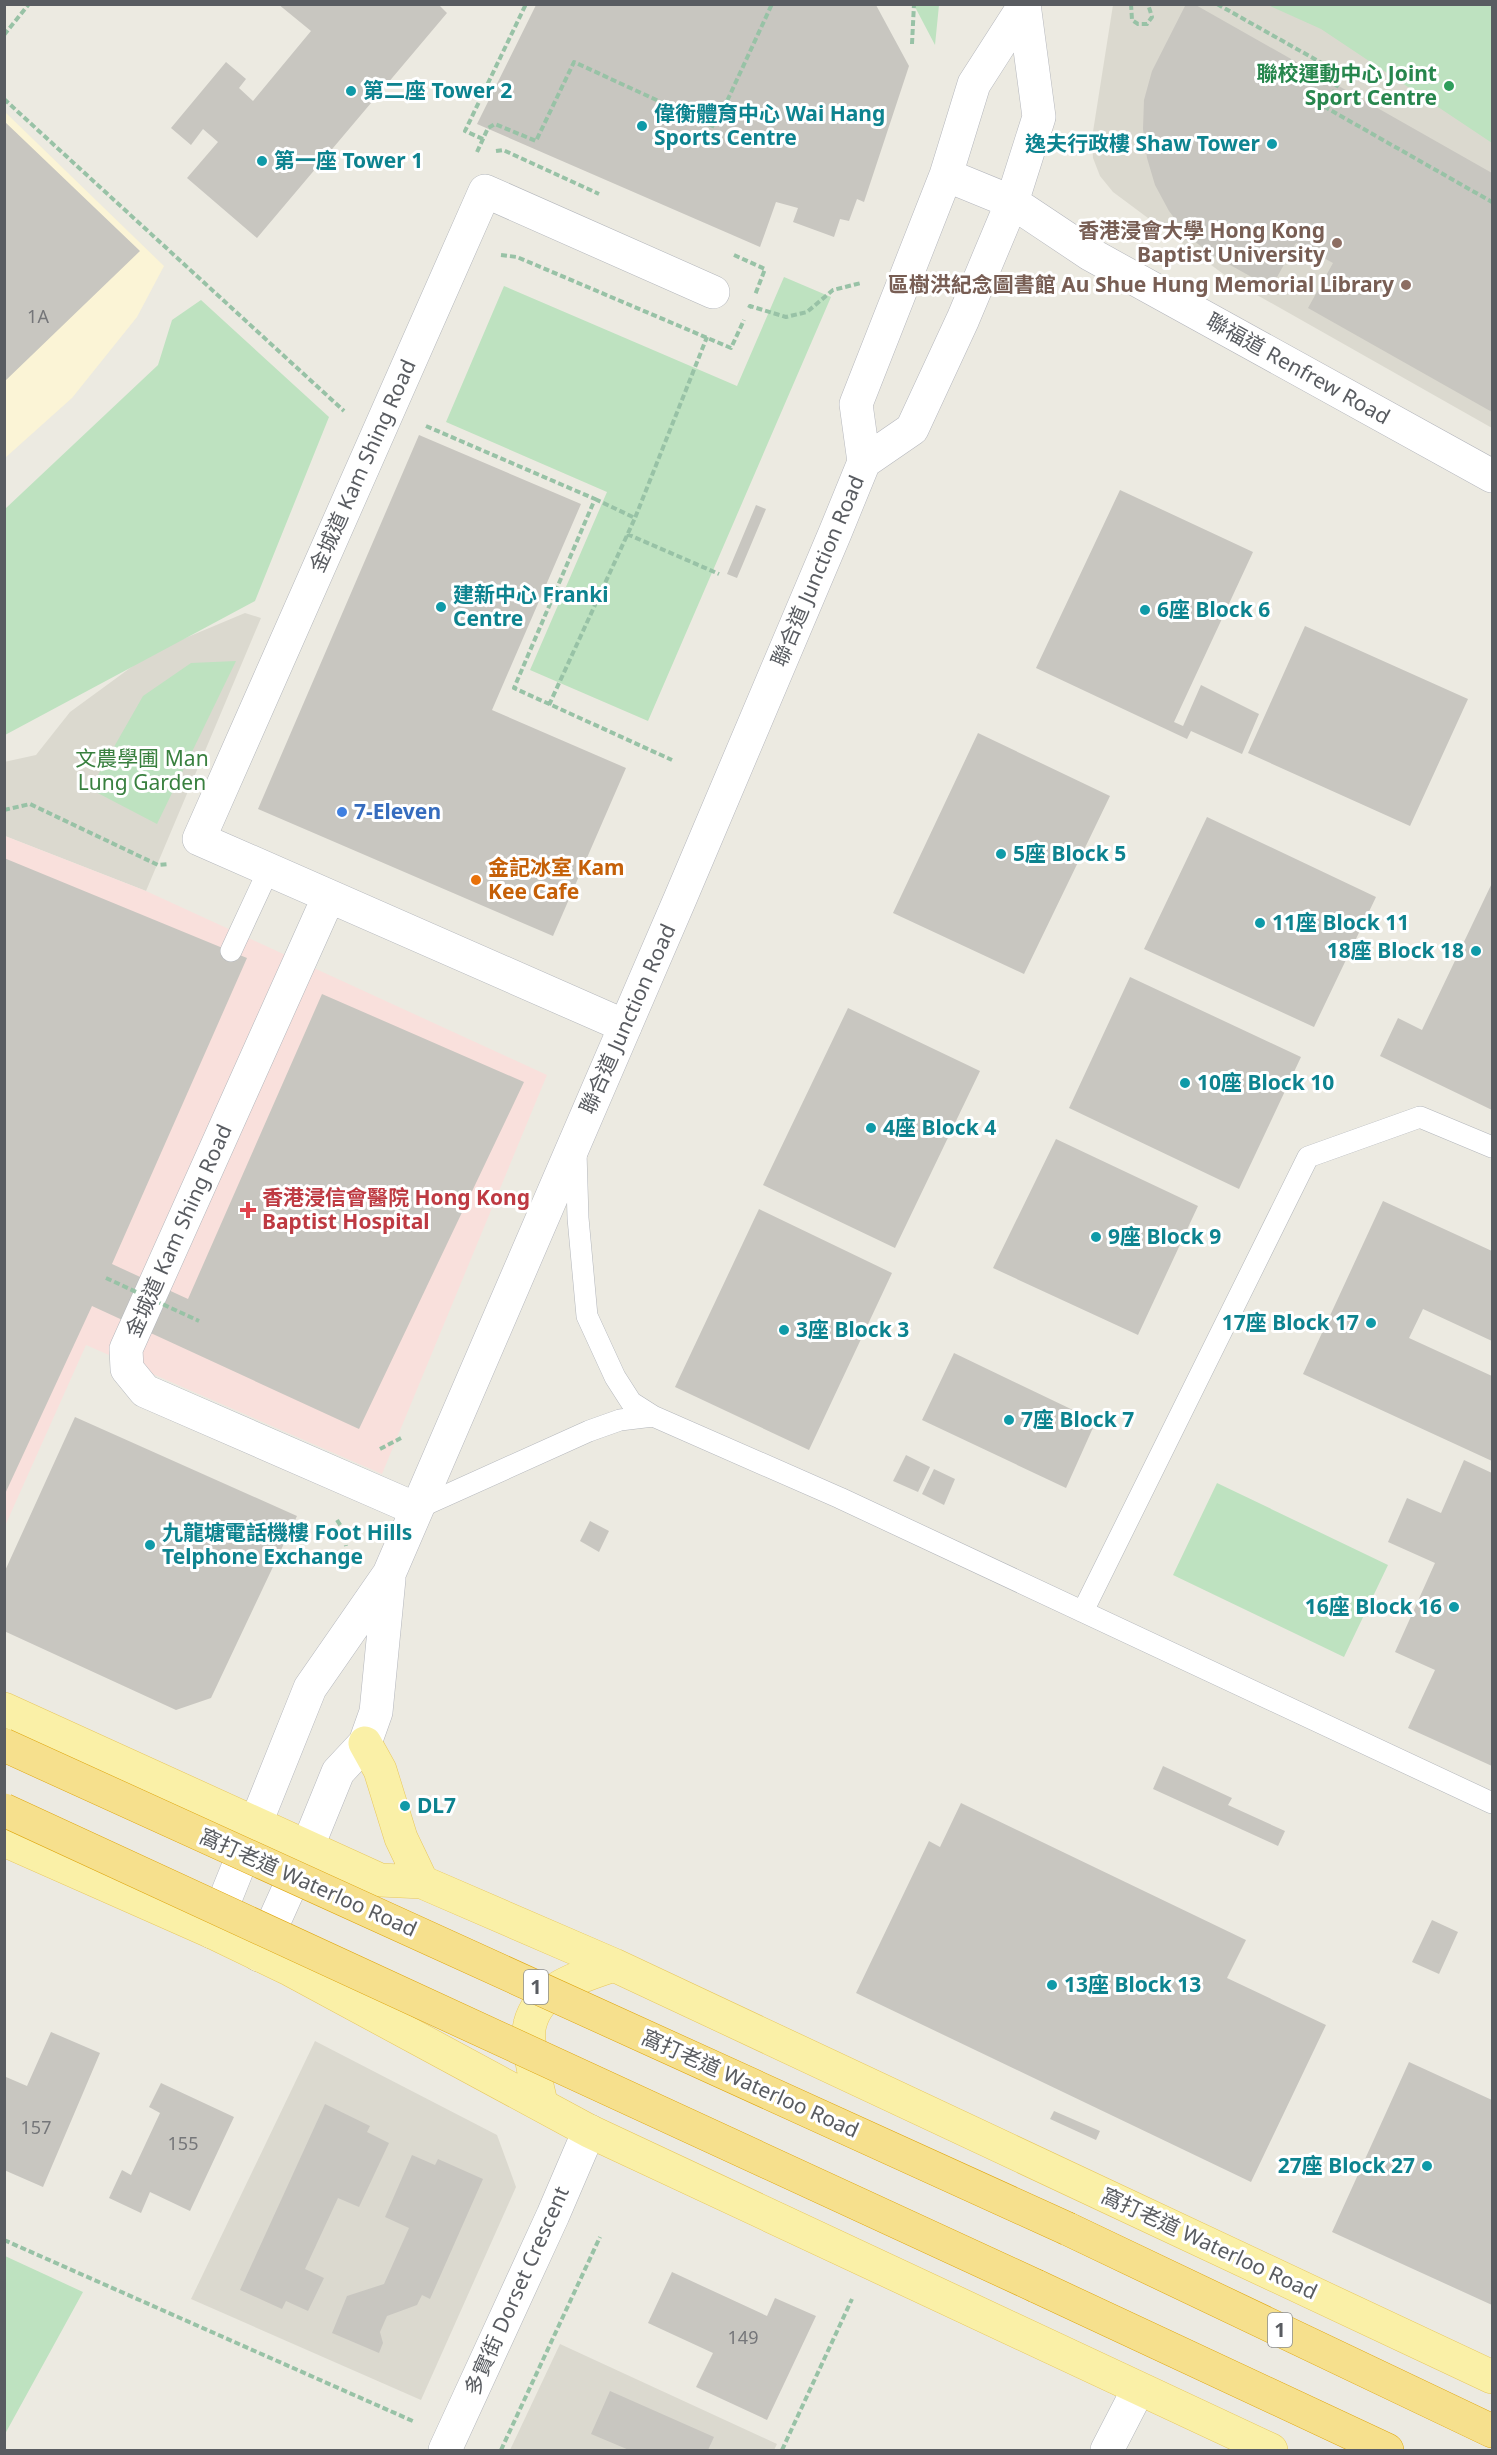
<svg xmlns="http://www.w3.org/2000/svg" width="1497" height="2455" viewBox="0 0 1497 2455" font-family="'Noto Sans','Noto Sans TC',sans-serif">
	<rect width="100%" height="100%" fill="#eceae1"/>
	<path fill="#fbf4d6" d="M4,111L164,266L137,317L72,398L5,458Z"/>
	<path fill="#dbd9cf" d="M1113,5H1492V428L1234,282L1113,192L1100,176L1093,158L1092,138Z
		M245,613L261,618L146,891L5,836L4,762L36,755L70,712L152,652Z
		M315,2041L497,2135L516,2187L421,2400L191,2299Z
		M560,2344L777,2444L774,2450H510Z"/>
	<path fill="#f9e0dc" d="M5,836L146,891L547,1075L382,1474L86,1345L5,1526Z"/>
	<path fill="#bee2c0" d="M914,5H939L935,45Z
		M1268,5H1492V143L1321,29Z
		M784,277L831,297L648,721L530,670L607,492L446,422L504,286L737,386Z
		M201,300L329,417L255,601L5,735V509L158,365L172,320Z
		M236,661L157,824L90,789L143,696L191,663Z
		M1217,1483L1388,1565L1344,1657L1173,1575Z
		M5,2256L83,2292L5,2434Z"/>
	<path fill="#c8c6c0" d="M278,4H438L447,13L257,238L187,178L218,142L203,129L191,145L171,128L226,62L246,79L239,88L253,101L311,31Z
		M1186,4H1194L1492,173V412L1308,308L1333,263L1296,243L1271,288L1209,253L1187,235L1169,211L1155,185L1147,158L1143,129L1144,100L1152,71Z
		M536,5H876L909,66L864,202L857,199L849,221L840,219L834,237L793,222L798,208L776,202L760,247L477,124Z
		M4,121L140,251L4,382Z
		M419,435L581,504L492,710L626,768L553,936L258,809Z
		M1120,490L1253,552L1174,722L1183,726L1201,685L1259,714L1242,754L1191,731L1187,739L1036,668Z
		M756,505L766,509L737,578L727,574Z
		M1305,626L1468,699L1410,826L1248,753Z
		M978,733L1110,796L1024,974L893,913Z
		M1207,817L1376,897L1314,1027L1144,949Z
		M4,858L247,958L112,1264L188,1299L322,994L524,1082L359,1429L92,1306L4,1496Z
		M1492,883V1110L1380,1056L1398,1018L1422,1030Z
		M1130,977L1301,1057L1239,1189L1069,1108Z
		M848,1008L980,1071L895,1248L763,1185Z
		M1056,1139L1198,1206L1138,1335L993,1268Z
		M1383,1201L1492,1251V1341L1423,1309L1409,1338L1492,1376V1461L1303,1374Z
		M759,1209L892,1273L809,1450L675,1387Z
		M954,1353L1096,1421L1066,1488L922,1420Z
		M75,1417L297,1516L211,1698L176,1710L4,1631V1573Z
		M906,1455L930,1467L918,1492L893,1481Z
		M1464,1460L1492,1473V1766L1408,1728L1435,1670L1395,1652L1435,1563L1388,1542L1407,1498L1441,1513Z
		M934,1469L955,1479L944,1505L922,1494Z
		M590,1521L609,1531L599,1552L580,1541Z
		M1163,1766L1232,1798L1228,1805L1285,1831L1278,1846L1153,1789Z
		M961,1803L1246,1940L1227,1978L1326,2025L1251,2182L856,1993L929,1841L940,1847Z
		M1432,1920L1458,1932L1439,1974L1412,1962Z
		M51,2032L100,2053L43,2187L4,2170V2081L6,2077L27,2086Z
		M1409,2062L1492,2100V2305L1332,2232Z
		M161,2083L234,2117L190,2211L150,2192L141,2213L109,2198L122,2170L131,2175L160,2113L149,2107Z
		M325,2104L370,2126L367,2132L389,2143L359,2207L338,2198L305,2269L324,2278L308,2311L286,2301L282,2309L240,2290Z
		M1054,2111L1100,2131L1096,2140L1050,2119Z
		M412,2155L435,2165L438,2159L483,2179L430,2299L422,2295L417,2305L387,2316L380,2332L383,2343L379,2353L332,2333L347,2296L384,2284L409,2228L385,2217Z
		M672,2272L767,2316L775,2298L816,2316L767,2420L696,2387L713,2353L648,2323Z
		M610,2391L714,2437L708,2450H629L591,2434Z"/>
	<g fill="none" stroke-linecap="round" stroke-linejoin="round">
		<defs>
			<path id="lane" d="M231,951L269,869
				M576,1152L578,1218L587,1316L615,1377L631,1402L653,1416L840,1498L1492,1803
				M416,1509L589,1431L620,1420L653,1416
				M1083,1611L1308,1157L1420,1117L1492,1147"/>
			<path id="street" d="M329,896L126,1349L127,1369L145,1391L416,1509
				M625,1026L199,839L485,191L713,292
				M445,2450L553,2215L589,2131
				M1107,2450L1138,2390"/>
			<path id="secondary" d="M946,175L1012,202L1090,254L1492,476
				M864,462L912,429L963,319L1012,202L1039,117L1024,4
				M212,1932L310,1688L389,1574L680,899L835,533L864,462L856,404L946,175L974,84L1024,6
				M259,1955L307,1848L338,1772L365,1743L376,1712L389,1579"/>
			<path id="primary" d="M4,1709L380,1880L422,1882L614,1965L1492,2377
				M365,1743L380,1770L401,1838L422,1882
				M4,1840L212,1932L291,1970L589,2131L1271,2450
				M541,2103C537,2084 525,2041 530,2024C539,1987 583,1976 614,1965"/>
			<path id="highway" d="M1068,2229L1492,2431
				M1036,2286L1387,2450"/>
		</defs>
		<use href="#lane" stroke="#b3b6bb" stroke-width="22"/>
		<use href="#street" stroke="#b3b6bb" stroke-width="34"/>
		<use href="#secondary" stroke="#b5b7bd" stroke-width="34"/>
		<use href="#primary" stroke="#e8c75d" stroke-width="34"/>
		<use href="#highway" stroke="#dfa60d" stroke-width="34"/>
		<path stroke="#98c2a6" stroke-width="4" stroke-dasharray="6 3" stroke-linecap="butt" d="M1131,4L1132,20L1138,24H1147L1152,17L1148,4
			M1217,4L1343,75L1325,107L1492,202
			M4,35L29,4
			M912,44L914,4
			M4,99L344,411
			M483,139L465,131L526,4
			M496,151L503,150L599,194
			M477,152L488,128L495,124L536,141L574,62L715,127L772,4
			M501,255L517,257L731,348L744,320
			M734,255L765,269L755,295
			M749,308L750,306L786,317L807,312L833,290L861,283
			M426,426L595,499L514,688L672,760
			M595,499L635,518L707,337
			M627,534L719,574
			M549,705L635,518
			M4,810L30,804L158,865L169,864
			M380,1449L401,1438
			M337,1520L342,1528L346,1546
			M4,2240L415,2422
			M501,2450L600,2237
			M782,2450L852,2299"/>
		<use href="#lane" stroke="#fff" stroke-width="21"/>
		<use href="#street" stroke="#fff" stroke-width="33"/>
		<use href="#secondary" stroke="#fff" stroke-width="33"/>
		<use href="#primary" stroke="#faf0a7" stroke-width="33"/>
		<use href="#highway" stroke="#f6e08d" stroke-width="33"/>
		<defs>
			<path id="highway-bridge" d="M4,1745L1068,2229
				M4,1810L1036,2286"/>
		</defs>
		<use href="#highway-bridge" stroke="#dfa60d" stroke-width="34" stroke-linecap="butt"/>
		<path stroke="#98c2a6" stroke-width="4" stroke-dasharray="6 3" stroke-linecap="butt" d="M106,1278L199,1321"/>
		<use href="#highway-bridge" stroke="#f6e08d" stroke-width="33"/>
	</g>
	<circle fill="#2e9e5b" stroke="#fff" stroke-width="2" cx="1449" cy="86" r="6"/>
	<g fill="#0f9aa8" stroke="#fff" stroke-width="2">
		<circle cx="351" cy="91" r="6"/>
		<circle cx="642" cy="126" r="6"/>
		<circle cx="1272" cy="144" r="6"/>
		<circle cx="262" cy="161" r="6"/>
		<circle cx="441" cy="607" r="6"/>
		<circle cx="1145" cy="610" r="6"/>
		<circle cx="1001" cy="854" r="6"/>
		<circle cx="1260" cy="923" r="6"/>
		<circle cx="1476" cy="951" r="6"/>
		<circle cx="1185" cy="1083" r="6"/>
		<circle cx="871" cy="1128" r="6"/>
		<circle cx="1096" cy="1237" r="6"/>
		<circle cx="1371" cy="1323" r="6"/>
		<circle cx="784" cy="1330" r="6"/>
		<circle cx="1009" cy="1420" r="6"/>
		<circle cx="150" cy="1545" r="6"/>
		<circle cx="1454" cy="1607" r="6"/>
		<circle cx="405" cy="1806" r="6"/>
		<circle cx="1052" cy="1985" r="6"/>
		<circle cx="1427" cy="2166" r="6"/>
	</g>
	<g fill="#8d6e63" stroke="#fff" stroke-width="2">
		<circle cx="1337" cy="243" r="6"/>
		<circle cx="1406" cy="285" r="6"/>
	</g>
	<circle fill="#3f7fe0" stroke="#fff" stroke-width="2" cx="342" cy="812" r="6"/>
	<circle fill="#e8710a" stroke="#fff" stroke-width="2" cx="476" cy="880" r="6"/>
	<path fill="#e0444e" stroke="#fff" stroke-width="2" d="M245 1201h6v6h6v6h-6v6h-6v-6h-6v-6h6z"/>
	<g text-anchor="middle" stroke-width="6" stroke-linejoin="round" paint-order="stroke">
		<g font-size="18" fill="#757679">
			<text x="38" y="323">1A</text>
			<text x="36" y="2134">157</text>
			<text x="183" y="2150">155</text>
			<text x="743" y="2344">149</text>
		</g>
		<g fill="#fff" stroke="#8b8d90" stroke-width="1.5">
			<rect x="524" y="1970" width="24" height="34" rx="4.5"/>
			<rect x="1268" y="2313" width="24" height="34" rx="4.5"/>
		</g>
		<g font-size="20" font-weight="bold" fill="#595c61">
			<text x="536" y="1994">1</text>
			<text x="1280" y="2337">1</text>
		</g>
		<g font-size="21" font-weight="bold" fill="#27864d" stroke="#fff" text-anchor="end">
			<text x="1437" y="81">聯校運動中心 Joint<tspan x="1437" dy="24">Sport Centre</tspan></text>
		</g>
		<g font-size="21" font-weight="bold" fill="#0d838f" stroke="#fff" text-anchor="start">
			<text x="363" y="98">第二座 Tower 2</text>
			<text x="654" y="121">偉衡體育中心 Wai Hang<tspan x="654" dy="24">Sports Centre</tspan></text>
			<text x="1260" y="151" text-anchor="end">逸夫行政樓 Shaw Tower</text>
			<text x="274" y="168">第一座 Tower 1</text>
			<text x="453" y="602">建新中心 Franki<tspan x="453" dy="24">Centre</tspan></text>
			<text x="1157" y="617">6座 Block 6</text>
			<text x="1013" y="861">5座 Block 5</text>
			<text x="1272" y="930">11座 Block 11</text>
			<text x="1464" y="958" text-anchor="end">18座 Block 18</text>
			<text x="1197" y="1090">10座 Block 10</text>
			<text x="883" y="1135">4座 Block 4</text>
			<text x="1108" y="1244">9座 Block 9</text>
			<text x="1359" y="1330" text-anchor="end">17座 Block 17</text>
			<text x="796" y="1337">3座 Block 3</text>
			<text x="1021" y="1427">7座 Block 7</text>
			<text x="162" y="1540">九龍塘電話機樓 Foot Hills<tspan x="162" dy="24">Telphone Exchange</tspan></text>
			<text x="1442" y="1614" text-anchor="end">16座 Block 16</text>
			<text x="417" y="1813">DL7</text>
			<text x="1064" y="1992">13座 Block 13</text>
			<text x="1415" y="2173" text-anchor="end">27座 Block 27</text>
		</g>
		<g font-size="21" font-weight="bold" fill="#785e54" stroke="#fff" text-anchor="end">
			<text x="1325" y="238">香港浸會大學 Hong Kong<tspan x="1325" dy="24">Baptist University</tspan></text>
			<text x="1394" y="292">區樹洪紀念圖書館 Au Shue Hung Memorial Library</text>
		</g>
		<g font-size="21" fill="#595c61" stroke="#fff">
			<text transform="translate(1298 369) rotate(29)" y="7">聯福道 Renfrew Road</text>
			<text transform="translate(363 466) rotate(-66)" y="7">金城道 Kam Shing Road</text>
			<text transform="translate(818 571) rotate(-67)" y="7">聯合道 Junction Road</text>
			<text transform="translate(628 1019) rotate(-66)" y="7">聯合道 Junction Road</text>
			<text transform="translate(179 1231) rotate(-66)" y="7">金城道 Kam Shing Road</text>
			<text transform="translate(308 1883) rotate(24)" y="7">窩打老道 Waterloo Road</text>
			<text transform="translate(750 2084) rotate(24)" y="7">窩打老道 Waterloo Road</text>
			<text transform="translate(1209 2244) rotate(25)" y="7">窩打老道 Waterloo Road</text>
			<text transform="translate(517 2291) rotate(-66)" y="7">多實街 Dorset Crescent</text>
		</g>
		<g font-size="21" fill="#39803f" stroke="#fff">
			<text x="142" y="766">文農學圃 Man<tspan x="142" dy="24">Lung Garden</tspan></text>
		</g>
		<g font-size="21" font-weight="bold" fill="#366cbe" stroke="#fff" text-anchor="start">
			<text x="354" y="819">7-Eleven</text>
		</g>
		<g font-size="21" font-weight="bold" fill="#c56008" stroke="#fff" text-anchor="start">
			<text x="488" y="875">金記冰室 Kam<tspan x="488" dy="24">Kee Cafe</tspan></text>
		</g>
		<g font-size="21" font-weight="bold" fill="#be3a42" stroke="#fff" text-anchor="start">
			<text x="262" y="1205">香港浸信會醫院 Hong Kong<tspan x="262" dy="24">Baptist Hospital</tspan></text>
		</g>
	</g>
	<rect width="1497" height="2455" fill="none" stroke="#595c61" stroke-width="12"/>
</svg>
